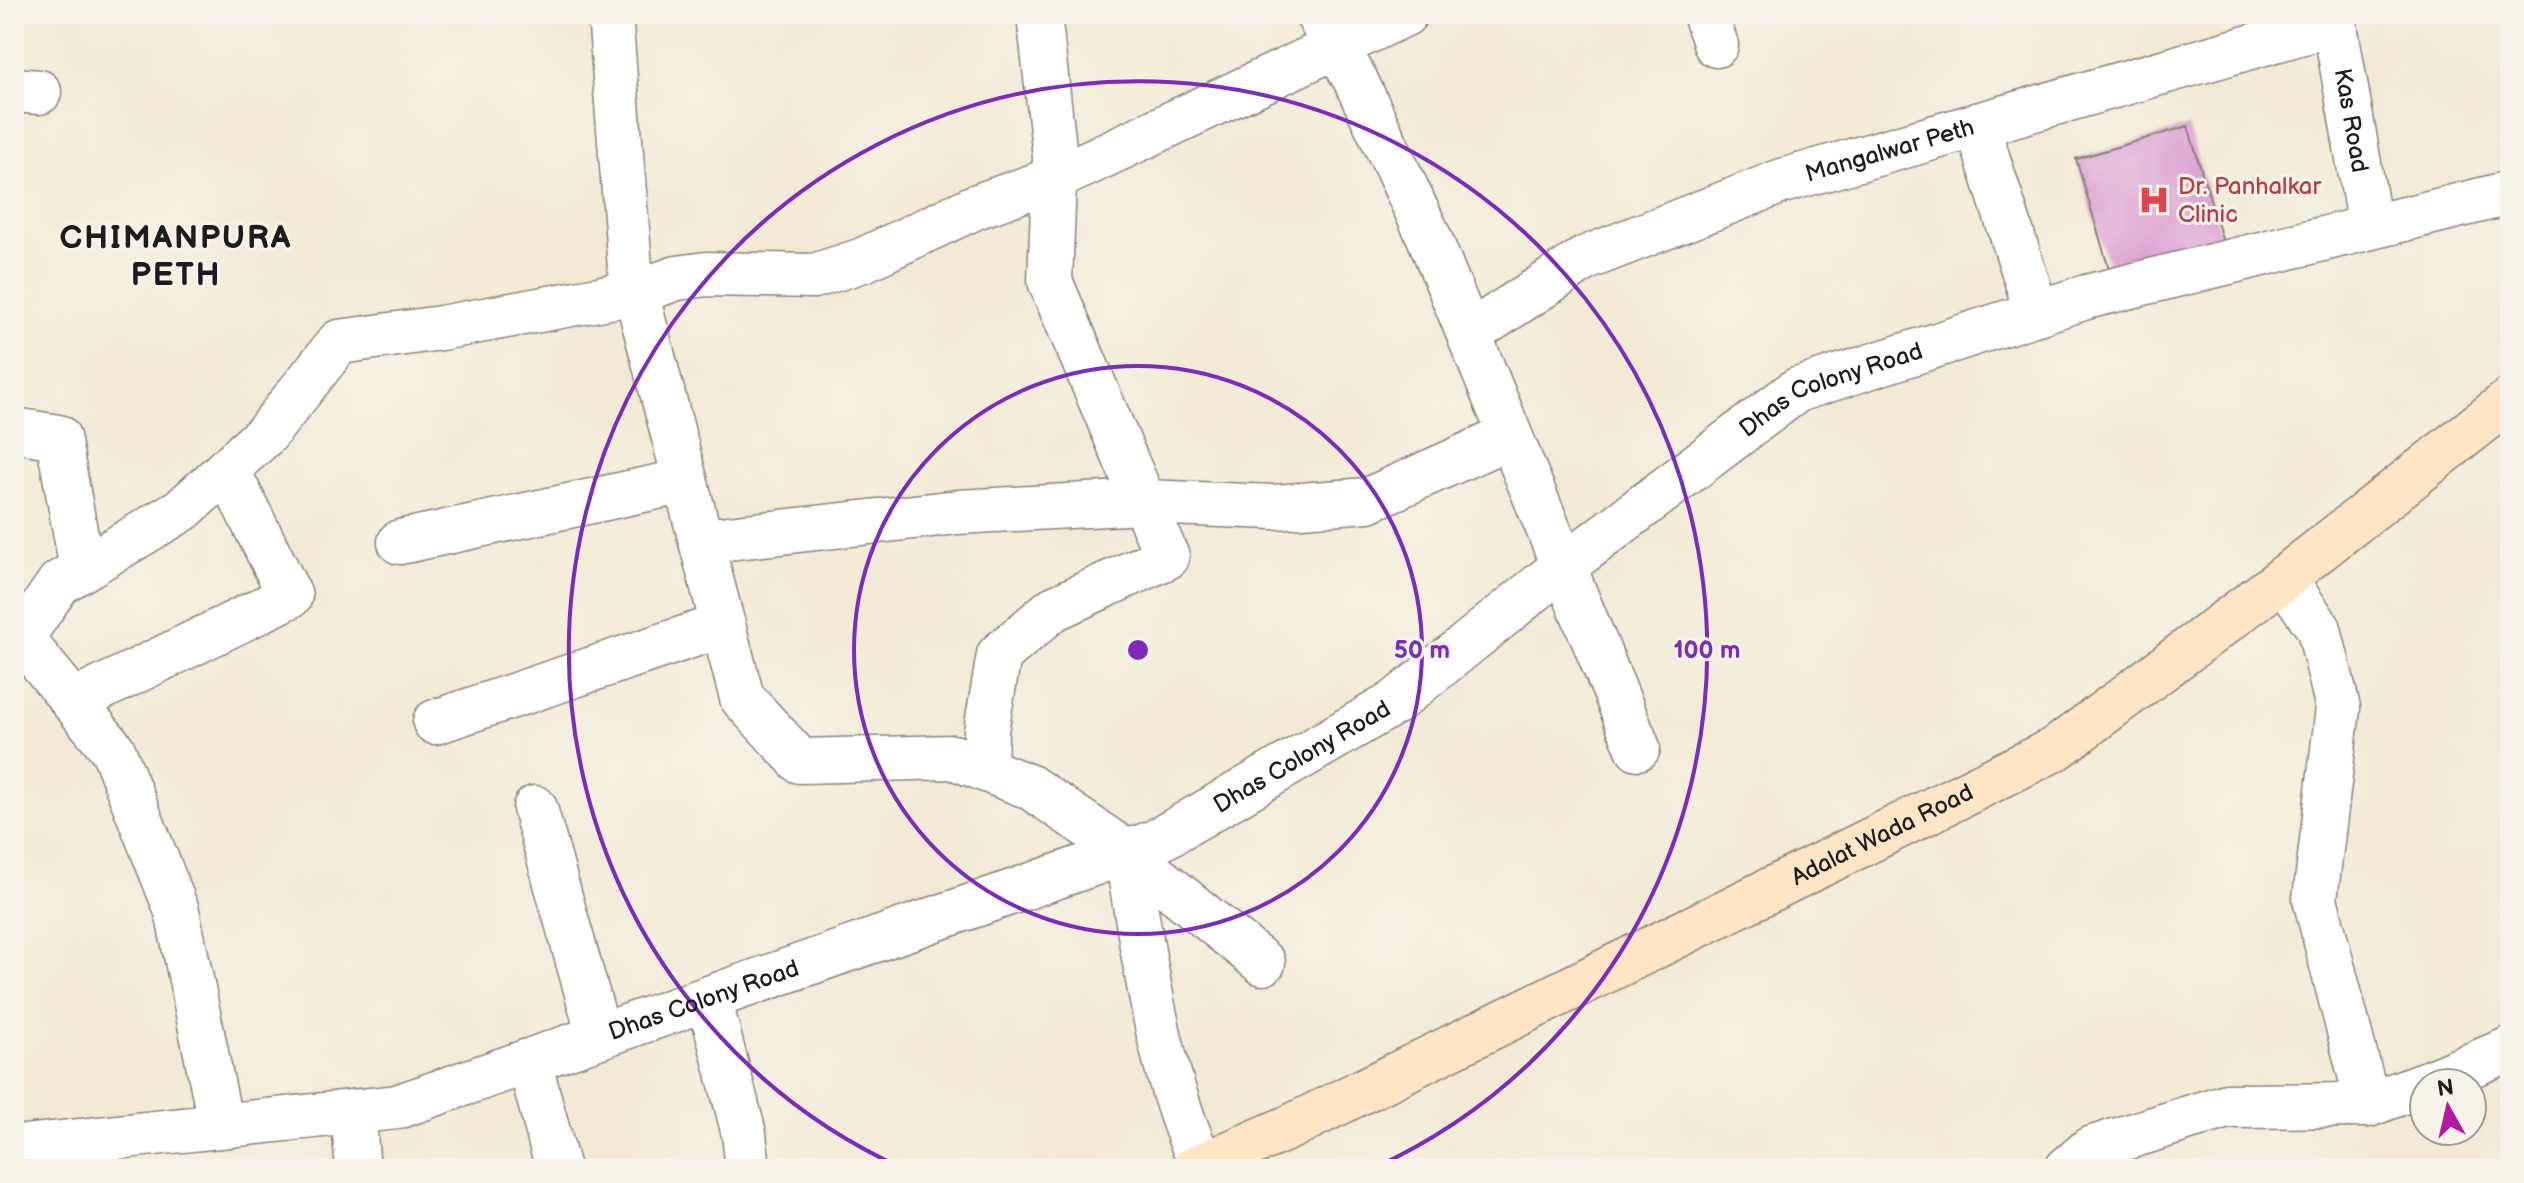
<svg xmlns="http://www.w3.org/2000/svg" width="2524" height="1183" viewBox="0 0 2524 1183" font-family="'Balsamiq Sans',sans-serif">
	<rect width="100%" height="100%" fill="#f7f3e8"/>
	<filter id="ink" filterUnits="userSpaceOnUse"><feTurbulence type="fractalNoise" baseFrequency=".0125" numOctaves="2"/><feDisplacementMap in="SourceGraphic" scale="16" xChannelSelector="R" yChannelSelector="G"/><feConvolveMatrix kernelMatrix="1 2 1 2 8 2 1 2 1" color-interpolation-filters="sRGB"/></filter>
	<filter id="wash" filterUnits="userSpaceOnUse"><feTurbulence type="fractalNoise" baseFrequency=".006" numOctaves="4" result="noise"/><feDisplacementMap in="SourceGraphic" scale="32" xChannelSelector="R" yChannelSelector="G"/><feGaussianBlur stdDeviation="1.8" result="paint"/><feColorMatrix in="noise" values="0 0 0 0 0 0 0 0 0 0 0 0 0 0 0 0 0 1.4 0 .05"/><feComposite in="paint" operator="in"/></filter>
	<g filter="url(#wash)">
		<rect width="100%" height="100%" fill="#f2ead5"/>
		<g id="blocks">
			<path fill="#d998d1" d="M2188,126L2223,242L2111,276L2076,159Z"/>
		</g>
	</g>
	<g filter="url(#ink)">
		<use href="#blocks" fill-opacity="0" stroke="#878378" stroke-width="2"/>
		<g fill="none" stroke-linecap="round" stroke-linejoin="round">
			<defs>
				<g id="minor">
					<path d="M610,14L630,268L636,292L742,698L800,761L953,757L1030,787L1126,852L1263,963"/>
					<path d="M1317,14L1355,79L1429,237L1638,748"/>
					<path d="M1705,14L1716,45"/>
					<path d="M14,90L39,92"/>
					<path d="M1977,125L2037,313"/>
					<path id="s1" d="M1469,334L1586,258L1782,181L2334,23"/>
					<path d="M14,430L58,437L82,569"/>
					<path d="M701,541L958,512L1143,502L1274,507L1368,500L1510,436"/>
					<path d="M400,542L685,481"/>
					<path d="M2284,578L2319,629L2338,708L2315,899L2368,1105"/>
					<path d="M21,638L113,750L177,911L221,1126"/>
					<path d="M14,649L59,583L183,509L267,433L339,342L441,328L636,292L677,278L706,274L814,276L863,260L975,207L1054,179L1405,14"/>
					<path d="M73,702L290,596L227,469"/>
					<path d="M435,722L723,625"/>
					<path d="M985,769L986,731L999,655L1053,609L1167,557L1050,281L1055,157L1039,14"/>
					<path d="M535,808L599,1036"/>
					<path d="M1126,852C1145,955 1156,1067 1201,1163"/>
					<path d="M709,998L744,1134L748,1169"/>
					<path d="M529,1061L558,1169"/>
					<path d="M2428,1083L2510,1049"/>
					<path d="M353,1112L358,1169"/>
					<path d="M2067,1169L2090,1149L2227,1106L2368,1105L2424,1084"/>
				</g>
				<g id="tertiary">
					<path id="s2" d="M2333,14L2370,227"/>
					<path id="s3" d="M14,1148L397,1107L1155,842L1394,703L1564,566L1797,390L2086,297L2510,193"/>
				</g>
				<g id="secondary">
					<path id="s4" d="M1193,1169L1290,1127L2057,748L2284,578L2510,400"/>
				</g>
			</defs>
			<use href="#minor" stroke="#878378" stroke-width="47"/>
			<use href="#tertiary" stroke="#878378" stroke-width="47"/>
			<use href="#secondary" stroke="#878378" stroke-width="47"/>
			<use href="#minor" stroke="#fff" stroke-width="44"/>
			<use href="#tertiary" stroke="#fff" stroke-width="44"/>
			<use href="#secondary" stroke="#fde5c5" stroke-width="44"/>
		</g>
	</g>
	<g fill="none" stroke="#7b2cbf" stroke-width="4">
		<circle cx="1138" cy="650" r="284"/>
		<path d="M902 1168A569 569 0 1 1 1374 1168"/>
	</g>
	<defs>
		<symbol id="hospital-bare" viewBox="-9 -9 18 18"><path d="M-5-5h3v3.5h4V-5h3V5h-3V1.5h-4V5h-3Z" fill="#e0444e" stroke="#f7f3e8" stroke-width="2.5" paint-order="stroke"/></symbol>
	</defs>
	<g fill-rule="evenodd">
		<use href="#hospital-bare" x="2132" y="178" width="44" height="44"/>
	</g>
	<g text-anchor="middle" stroke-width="6" stroke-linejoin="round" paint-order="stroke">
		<g font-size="24" fill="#1c1c1c" stroke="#f7f3e8">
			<text dy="8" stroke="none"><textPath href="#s2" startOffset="108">Kas Road</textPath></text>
			<text dy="8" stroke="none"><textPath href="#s1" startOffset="462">Mangalwar Peth</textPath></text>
			<text dy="8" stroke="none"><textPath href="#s3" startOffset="2006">Dhas Colony Road</textPath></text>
			<text dy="8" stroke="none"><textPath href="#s3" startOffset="1358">Dhas Colony Road</textPath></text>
			<text dy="8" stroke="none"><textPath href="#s4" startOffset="766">Adalat Wada Road</textPath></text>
			<text dy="8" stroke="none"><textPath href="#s3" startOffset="710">Dhas Colony Road</textPath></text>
		</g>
		<g font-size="24" fill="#be3a42" stroke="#f7f3e8" text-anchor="start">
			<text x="2178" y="194">Dr. Panhalkar<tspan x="2178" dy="28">Clinic</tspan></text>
		</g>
		<g font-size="32" font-weight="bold" letter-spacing="2" fill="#1c1c1c" stroke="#f7f3e8">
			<text x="176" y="248">CHIMANPURA<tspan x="176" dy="37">PETH</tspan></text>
		</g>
	</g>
	<circle cx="1138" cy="650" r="12" fill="#7b2cbf" stroke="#f7f3e8" stroke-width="4"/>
	<g font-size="24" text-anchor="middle" font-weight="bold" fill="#7b2cbf" stroke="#f7f3e8" stroke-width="6" stroke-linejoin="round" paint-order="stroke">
		<text x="1422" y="658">50 m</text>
		<text x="1707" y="658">100 m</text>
	</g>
	<rect width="2524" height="1183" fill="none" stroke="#f7f3e8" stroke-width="48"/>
	<g transform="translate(2448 1107) rotate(352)"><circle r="38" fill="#f7f3e8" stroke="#9f9d96" stroke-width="2"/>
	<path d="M0-6L14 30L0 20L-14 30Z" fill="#b5179e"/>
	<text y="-12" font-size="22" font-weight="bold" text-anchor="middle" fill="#1c1c1c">N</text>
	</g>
</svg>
